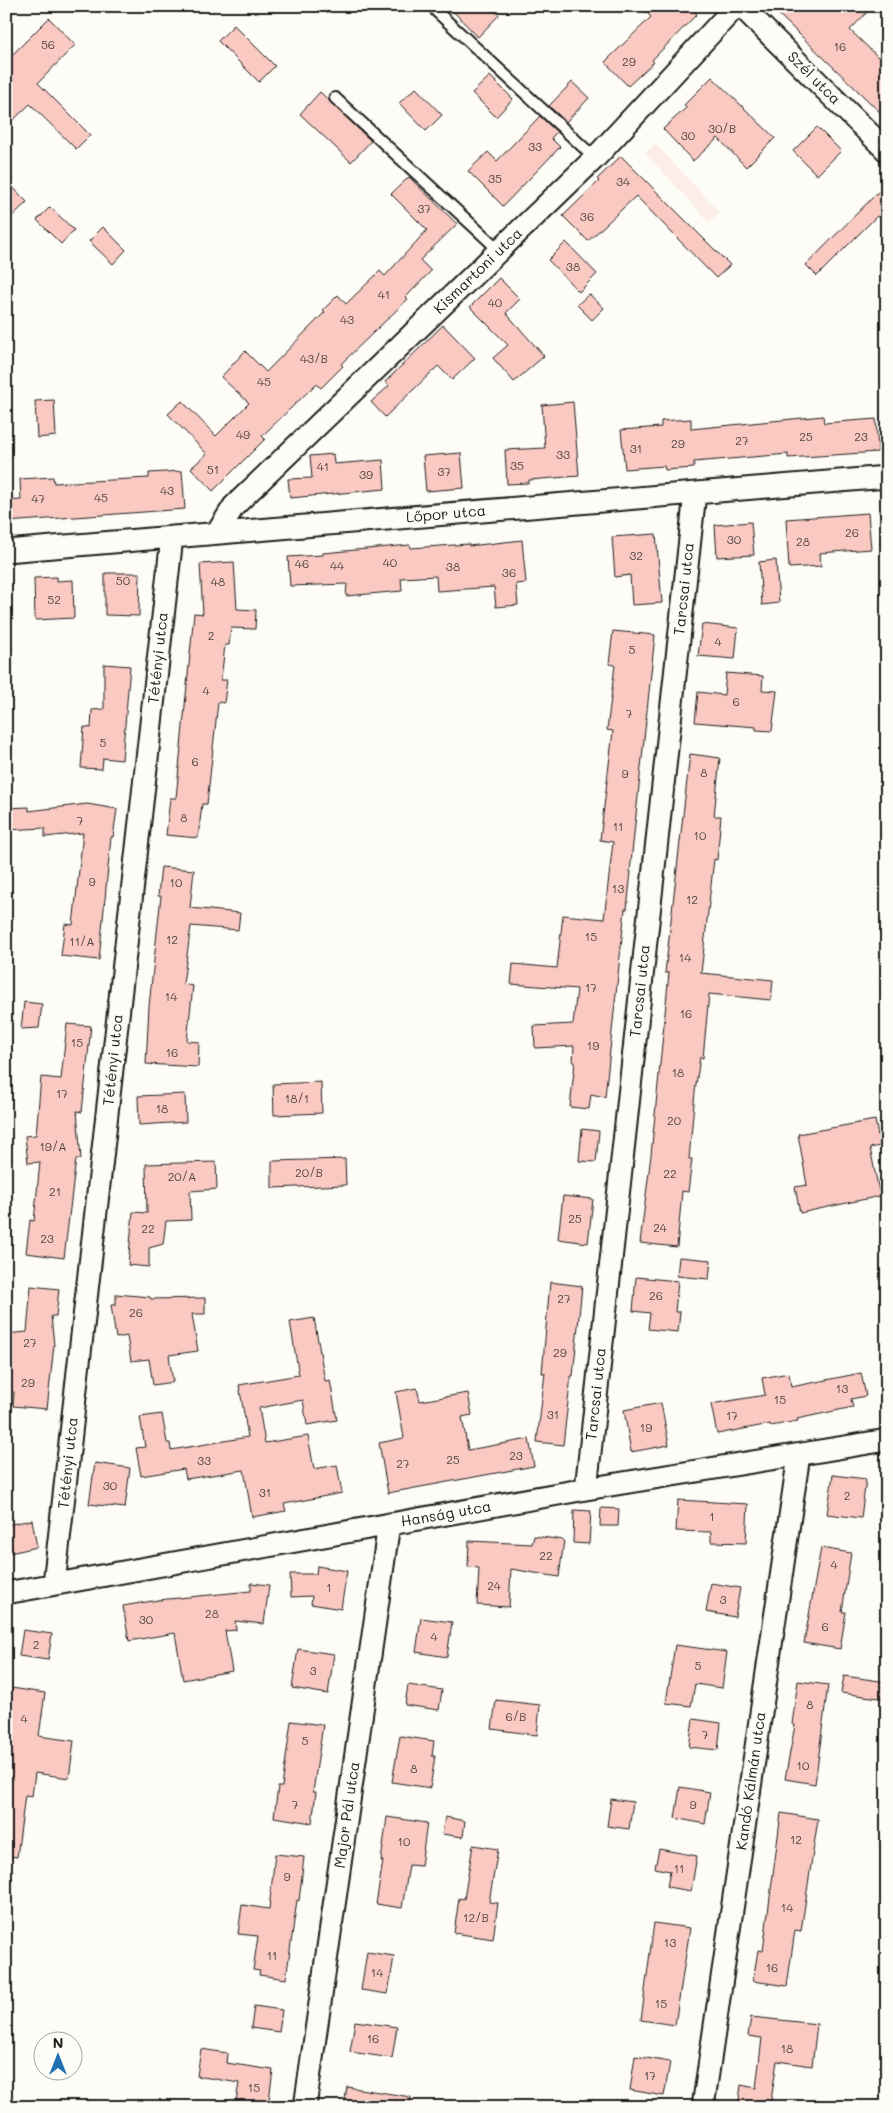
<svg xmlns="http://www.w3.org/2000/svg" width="893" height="2113" viewBox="0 0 893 2113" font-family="Mali,sans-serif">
	<rect width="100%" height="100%" fill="#fdfcf7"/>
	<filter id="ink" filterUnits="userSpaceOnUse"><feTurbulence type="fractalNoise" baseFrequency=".02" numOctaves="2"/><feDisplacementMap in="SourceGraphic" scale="10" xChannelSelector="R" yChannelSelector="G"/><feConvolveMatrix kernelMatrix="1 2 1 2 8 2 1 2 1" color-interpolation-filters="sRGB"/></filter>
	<g filter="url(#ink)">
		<path fill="#fcede7" d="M655,144L720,212L709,222L645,153Z"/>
		<path fill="#facac2" stroke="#1c1c1c" d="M448,6H489L499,15L478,37Z
			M640,6H688L697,14L652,60L654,62L628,86L605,62L651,17Z
			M770,6H873L850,30L878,57L887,48V119Z
			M49,18L75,45L38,83L90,135L76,149L30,104L6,127V61Z
			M234,25L275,66L259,82L218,41Z
			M490,76L513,99L496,117L472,93Z
			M712,77L775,138L746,167L718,138L693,161L663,129L687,107L684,105Z
			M572,82L589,98L566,122L549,106Z
			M416,88L442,115L426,131L399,103Z
			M320,92L371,141L351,162L300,114Z
			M540,116L557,132L551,138L560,147L503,206L468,171L488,152L497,161Z
			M817,127L841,151L817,175L793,151Z
			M621,156L730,265L716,278L636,196L588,241L563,216L599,181L597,179Z
			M409,177L457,224L420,260L431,271L406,297L408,299L341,364L343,366L321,388L316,384L262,436L265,439L213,491L191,468L207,454L168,414L182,401L216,436L249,403L221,377L245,351L266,372L325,312L323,310L338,295L346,304L380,271L385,276L427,230L391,194Z
			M6,180L27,202L6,222Z
			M887,183V225L877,216L817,276L806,265Z
			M50,207L74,230L61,244L37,220Z
			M103,227L126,250L113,264L89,241Z
			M566,242L597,274L579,292L548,260Z
			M499,278L520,299L506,313L544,356L514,382L493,358L508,345L470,307Z
			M589,294L604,308L592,320L577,305Z
			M443,325L475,358L452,380L438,366L385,417L371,402L389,386L385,382Z
			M54,400L56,436L37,438L35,401Z
			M573,402L579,476L529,480V483L507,484L505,450L545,448L542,405Z
			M823,416L824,423L876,419L878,452L788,458V454L694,462V468L665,470L664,466L625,469L621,430L661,427V421L691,419V429Z
			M461,453L464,488L426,491L423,456Z
			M333,454L334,464L383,460L385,489L290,498L288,479L312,478L310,456Z
			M182,471L185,509L6,522V501L21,500L20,479L53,477L54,483L149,478V473Z
			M868,513L871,549L820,553L821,566L789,568L786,519Z
			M751,522L754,555L717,557L715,525Z
			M656,534L662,603L632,605L630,575L615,577L612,537Z
			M522,540L526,583L516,584L518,605L496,607L494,587L437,591L436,576L401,578L402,591L346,596L347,584L290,586L288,557L323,555V553L410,545L411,548L469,544V546Z
			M776,560L779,603L762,605L759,562Z
			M234,562L237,609L256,610L255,629L231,628L229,645H225L221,680H227L224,703L218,702L207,804H202L198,838L166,835L170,798H176L194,613L203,614L200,564Z
			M105,573H140L139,616L105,615Z
			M57,577V581L73,580L74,618L35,620L34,578Z
			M702,624L738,628L735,659L698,656Z
			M613,631L655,635L630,872H631L627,909H625L605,1097L591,1094L589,1109L570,1107L575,1062H573L574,1046L535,1048L534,1026L573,1024L577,989L511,984L513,964L557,968L563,915L604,919L613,842L600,840L613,731L607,730L615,665L609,664Z
			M104,664L130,666L122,760L103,758L102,769L81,768L84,727L91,728L92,710L104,709Z
			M726,673L763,676L762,690L777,691L772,731L756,730V727L695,722L698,692L724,695Z
			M690,754L720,758L714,816H721L717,860L714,859L701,973L773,980L771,1000L709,994L703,1058L700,1057L695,1092L689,1159H692L688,1192L682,1191L677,1247L640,1243L651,1155L669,973H665Z
			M87,804L117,809L113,837H111L99,960L61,956L65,924L73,925L83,833L45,837V828L6,830V808L29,807V811Z
			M161,867L194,870L190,908L240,913L238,930L191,926L183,984L193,986L187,1041L199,1042L198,1067L146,1064L149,1006L161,896H158Z
			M24,1002L42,1004L39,1028L21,1029Z
			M67,1024L91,1026L82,1112L77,1111L81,1159H76L64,1258L26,1253L30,1220L34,1221L40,1162L28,1163L25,1136L36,1135L41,1077L61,1079Z
			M321,1082L322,1113L274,1115L273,1084Z
			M185,1094L186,1122L139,1125L138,1096Z
			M875,1120L880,1146L870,1148L880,1196L800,1213L795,1187L807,1185L798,1134Z
			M582,1129L599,1131L596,1162L579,1161Z
			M345,1159L346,1185L272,1188V1161Z
			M216,1162L217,1189L190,1191L191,1220L166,1221L163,1244L149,1248V1267L128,1265L133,1212L147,1213L146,1164Z
			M563,1196L593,1199L588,1243L558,1239Z
			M679,1257L711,1260L709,1279L677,1276Z
			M636,1277L678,1281L675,1312H680L678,1332L648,1329L650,1313L633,1311Z
			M550,1282L582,1286L573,1376H571L563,1445L537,1442L545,1373H542Z
			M31,1286L59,1289L56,1316H51L54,1345L47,1409L13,1406L14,1392L6,1393V1334L27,1332Z
			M116,1294L150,1297L151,1299L205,1298V1314H192L198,1351L169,1355L173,1382L153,1385L149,1359L131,1361L127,1336L116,1338L111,1305H116Z
			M314,1318L325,1381L330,1380L337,1420L307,1425L303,1400L259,1408L265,1443L308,1436L314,1469L337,1465L342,1493L284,1504L286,1511L252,1517L244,1470L186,1479L184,1469L141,1476L136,1448L145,1447L140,1417L162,1414L167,1443H170L171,1450L248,1437L239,1385L299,1375L290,1322Z
			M789,1373L791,1387L861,1373L866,1396L851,1399L853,1407L797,1419L798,1421L771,1426L770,1424L717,1434L711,1404L765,1395L762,1378Z
			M417,1388L420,1401L468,1393L472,1415L462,1417L468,1450L529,1439L534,1466L388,1493L379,1443L404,1438L396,1392Z
			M661,1403L669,1445L631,1452L624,1410Z
			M95,1463L130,1468L125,1508L89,1504Z
			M833,1475L866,1479L861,1518L827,1514Z
			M678,1500L748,1504L746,1543L711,1542V1532L676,1531Z
			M601,1508L619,1509L618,1526H600Z
			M574,1510L591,1511L589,1544L573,1543Z
			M32,1520L37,1547L10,1553L6,1525Z
			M534,1536L564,1540L559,1577L511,1569L509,1607L477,1605L479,1568L468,1567L469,1541L532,1544Z
			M821,1548L851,1553L842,1612H846L840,1649L804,1643Z
			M317,1566L347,1571L341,1609L311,1604L312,1596L291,1597L290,1574H316Z
			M251,1583L269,1585L264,1624L235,1621L236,1630L225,1631L232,1671L183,1680L175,1633L129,1641L123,1606L158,1600L251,1591Z
			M711,1583L740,1588L735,1617L706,1612Z
			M421,1618L452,1622L447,1657L416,1652Z
			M23,1630L52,1634L48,1660L19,1656Z
			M675,1645L727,1652L722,1688L695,1684L691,1706L666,1703Z
			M298,1649L334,1654L328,1694L292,1688Z
			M844,1676L887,1682V1699L841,1693Z
			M798,1681L828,1685L815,1784L785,1779L795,1725L792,1724Z
			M408,1685L442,1690L439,1710L405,1705Z
			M11,1688L45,1693L39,1736L74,1741L69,1778L35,1773L32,1796L25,1795L17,1857L6,1856V1723Z
			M496,1700L540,1705L537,1735L492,1729Z
			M693,1719L721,1723L718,1750L689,1747Z
			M291,1721L323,1725L313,1792H316L312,1823L274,1817L278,1787H282Z
			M400,1736L434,1741L432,1756H435L430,1788L392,1782Z
			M680,1787L710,1792L705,1824L675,1818Z
			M611,1799L633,1802L629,1829L607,1826Z
			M781,1813L818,1819L801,1931L795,1930L787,1986L753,1981L758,1950L763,1951Z
			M387,1817L427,1823L421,1866L409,1865L402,1908L376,1904L383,1861H381Z
			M445,1817L465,1821L463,1837L442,1834Z
			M473,1845L498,1849L489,1902L498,1903L493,1939L454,1933L459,1898L464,1899Z
			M659,1849L697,1856L691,1891L667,1887L670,1871L655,1868Z
			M275,1854L304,1857L299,1901L297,1900L286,1979L259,1975L260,1971L253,1970L258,1936L238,1934L242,1905L269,1909Z
			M654,1923L690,1928L675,2025L641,2020Z
			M367,1952L394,1956L388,1994L361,1990Z
			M254,2006L282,2010L279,2032L251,2028Z
			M751,2017L817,2024L812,2066L777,2061L770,2107H738L741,2085L756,2088L762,2038L748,2036Z
			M355,2021L397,2027L392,2058L350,2052Z
			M201,2049L227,2053L226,2063L273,2070L268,2107H235L239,2083L197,2076Z
			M635,2056L670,2062L664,2096L630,2090Z
			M347,2087L411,2097L410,2107H344Z"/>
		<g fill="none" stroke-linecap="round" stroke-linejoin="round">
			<defs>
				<path id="lane" d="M436,11L595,158
					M335,98L499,250"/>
				<path id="street" d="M741,6L887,151
					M217,533L234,506L595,158L736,6
					M6,551L887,477
					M586,1489L695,493
					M54,1584L172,537
					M6,1593L586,1489L887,1440
					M305,2107L389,1524
					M703,2107L799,1455"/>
			</defs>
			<use href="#lane" stroke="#1c1c1c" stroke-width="14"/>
			<use href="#street" stroke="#1c1c1c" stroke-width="25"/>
			<use href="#lane" stroke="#fdfcf7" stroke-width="10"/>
			<use href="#street" stroke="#fdfcf7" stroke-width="21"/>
		</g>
	</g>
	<g text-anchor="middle" stroke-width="5" stroke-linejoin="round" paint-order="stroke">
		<g font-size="12" fill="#544846">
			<text x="48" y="49">56</text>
			<text x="840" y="51">16</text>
			<text x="629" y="66">29</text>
			<text x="722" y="133">30/B</text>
			<text x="688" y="140">30</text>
			<text x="535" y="151">33</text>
			<text x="495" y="183">35</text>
			<text x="623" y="186">34</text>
			<text x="424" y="213">37</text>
			<text x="587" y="221">36</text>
			<text x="573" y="271">38</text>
			<text x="384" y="299">41</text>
			<text x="495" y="307">40</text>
			<text x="347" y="324">43</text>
			<text x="314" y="363">43/B</text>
			<text x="264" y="386">45</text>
			<text x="243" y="439">49</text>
			<text x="806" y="441">25</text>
			<text x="861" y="441">23</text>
			<text x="742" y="445">27</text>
			<text x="678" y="448">29</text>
			<text x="636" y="453">31</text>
			<text x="563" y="459">33</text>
			<text x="517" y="470">35</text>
			<text x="323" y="471">41</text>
			<text x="213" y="474">51</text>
			<text x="444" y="476">37</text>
			<text x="366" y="479">39</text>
			<text x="167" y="495">43</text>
			<text x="101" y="502">45</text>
			<text x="38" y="503">47</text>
			<text x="852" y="537">26</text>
			<text x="734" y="544">30</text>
			<text x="803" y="546">28</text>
			<text x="636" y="560">32</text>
			<text x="390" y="567">40</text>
			<text x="302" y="568">46</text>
			<text x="337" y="570">44</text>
			<text x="453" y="571">38</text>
			<text x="509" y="577">36</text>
			<text x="123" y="585">50</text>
			<text x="218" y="586">48</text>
			<text x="54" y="604">52</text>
			<text x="211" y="640">2</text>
			<text x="718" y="646">4</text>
			<text x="632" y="654">5</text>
			<text x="206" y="695">4</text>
			<text x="736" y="706">6</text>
			<text x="629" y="718">7</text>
			<text x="103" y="747">5</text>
			<text x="195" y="766">6</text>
			<text x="704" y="777">8</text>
			<text x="625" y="778">9</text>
			<text x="184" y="822">8</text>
			<text x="80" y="825">7</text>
			<text x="618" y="831">11</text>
			<text x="700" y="840">10</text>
			<text x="92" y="886">9</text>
			<text x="176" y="887">10</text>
			<text x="618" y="893">13</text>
			<text x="692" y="904">12</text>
			<text x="591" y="941">15</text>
			<text x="172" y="944">12</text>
			<text x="82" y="946">11/A</text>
			<text x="685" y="962">14</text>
			<text x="591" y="992">17</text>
			<text x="171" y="1001">14</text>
			<text x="686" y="1018">16</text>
			<text x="77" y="1047">15</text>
			<text x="593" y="1050">19</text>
			<text x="172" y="1057">16</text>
			<text x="678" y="1077">18</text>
			<text x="62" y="1098">17</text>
			<text x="297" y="1103">18/1</text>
			<text x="162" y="1113">18</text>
			<text x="674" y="1125">20</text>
			<text x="53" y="1151">19/A</text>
			<text x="309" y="1177">20/B</text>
			<text x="670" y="1178">22</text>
			<text x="182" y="1181">20/A</text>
			<text x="55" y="1196">21</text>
			<text x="575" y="1223">25</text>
			<text x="660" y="1232">24</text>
			<text x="148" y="1233">22</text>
			<text x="47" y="1243">23</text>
			<text x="656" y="1300">26</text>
			<text x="564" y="1303">27</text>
			<text x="136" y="1317">26</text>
			<text x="30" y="1347">27</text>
			<text x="560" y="1357">29</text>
			<text x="28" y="1387">29</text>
			<text x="842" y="1393">13</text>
			<text x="780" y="1404">15</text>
			<text x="553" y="1419">31</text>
			<text x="732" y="1420">17</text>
			<text x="646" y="1432">19</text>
			<text x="516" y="1460">23</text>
			<text x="453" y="1464">25</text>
			<text x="204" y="1465">33</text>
			<text x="403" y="1468">27</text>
			<text x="110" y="1490">30</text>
			<text x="265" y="1497">31</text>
			<text x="847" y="1500">2</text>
			<text x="712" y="1521">1</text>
			<text x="546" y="1560">22</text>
			<text x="834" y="1569">4</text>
			<text x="494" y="1590">24</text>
			<text x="329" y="1592">1</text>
			<text x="723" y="1604">3</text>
			<text x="212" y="1618">28</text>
			<text x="146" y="1624">30</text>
			<text x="825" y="1631">6</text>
			<text x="434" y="1641">4</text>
			<text x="36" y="1649">2</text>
			<text x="698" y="1670">5</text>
			<text x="313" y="1675">3</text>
			<text x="810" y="1709">8</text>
			<text x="516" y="1721">6/B</text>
			<text x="24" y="1723">4</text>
			<text x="705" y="1739">7</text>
			<text x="305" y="1745">5</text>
			<text x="803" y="1770">10</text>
			<text x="414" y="1773">8</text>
			<text x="295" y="1809">7</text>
			<text x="693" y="1809">9</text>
			<text x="796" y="1844">12</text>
			<text x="404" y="1846">10</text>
			<text x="679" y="1873">11</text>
			<text x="287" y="1881">9</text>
			<text x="787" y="1912">14</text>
			<text x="476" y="1922">12/B</text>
			<text x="670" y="1947">13</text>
			<text x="272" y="1960">11</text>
			<text x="772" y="1972">16</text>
			<text x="377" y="1977">14</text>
			<text x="661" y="2008">15</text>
			<text x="373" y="2043">16</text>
			<text x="787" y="2053">18</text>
			<text x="650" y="2080">17</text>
			<text x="254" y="2092">15</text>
		</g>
		<g font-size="15" fill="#1c1c1c" stroke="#fdfcf7">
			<text transform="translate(814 78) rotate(45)" y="5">Szél utca</text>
			<text transform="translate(478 271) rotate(-44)" y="5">Kismartoni utca</text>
			<text transform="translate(446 514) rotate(-5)" y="5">Lőpor utca</text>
			<text transform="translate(684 589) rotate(-84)" y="5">Tarcsai utca</text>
			<text transform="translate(158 658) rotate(-84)" y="5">Tétényi utca</text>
			<text transform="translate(640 991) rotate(-84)" y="5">Tarcsai utca</text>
			<text transform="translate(113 1060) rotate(-84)" y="5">Tétényi utca</text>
			<text transform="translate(596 1394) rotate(-84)" y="5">Tarcsai utca</text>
			<text transform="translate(68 1463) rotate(-84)" y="5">Tétényi utca</text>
			<text transform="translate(446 1514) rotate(-10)" y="5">Hanság utca</text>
			<text transform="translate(751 1781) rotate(-82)" y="5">Kandó Kálmán utca</text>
			<text transform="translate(347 1815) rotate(-82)" y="5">Major Pál utca</text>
		</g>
	</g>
	<rect width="893" height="2113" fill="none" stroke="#fdfcf7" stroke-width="25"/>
	<rect x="12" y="12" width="868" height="2088" fill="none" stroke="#1c1c1c" stroke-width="2" filter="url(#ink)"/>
	<g transform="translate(58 2056)"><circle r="24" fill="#fdfcf7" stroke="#a3a29f"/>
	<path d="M0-4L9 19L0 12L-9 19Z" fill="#1f6fb2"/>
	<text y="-8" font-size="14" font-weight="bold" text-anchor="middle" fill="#1c1c1c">N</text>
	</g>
</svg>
